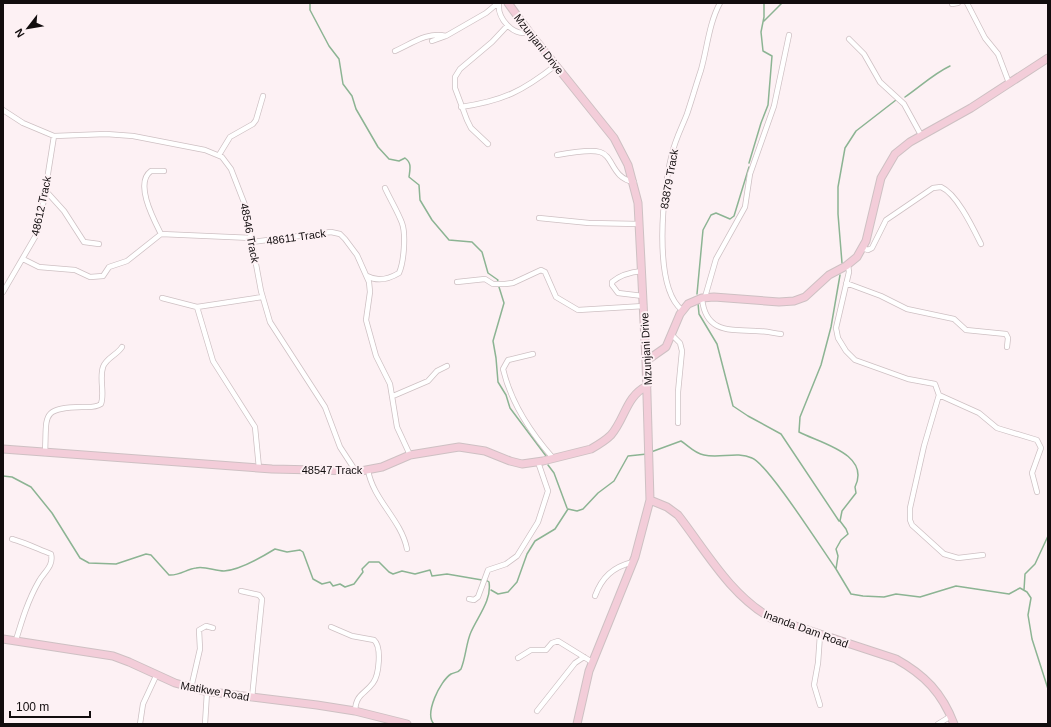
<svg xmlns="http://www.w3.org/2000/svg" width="1051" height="727" viewBox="0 0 1051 727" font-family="Helvetica,sans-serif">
	<rect width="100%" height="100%" fill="#fdf1f4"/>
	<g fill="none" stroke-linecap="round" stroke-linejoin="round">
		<path stroke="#8cb493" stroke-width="1.5" d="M310,3V10L329,46L339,59L343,84L352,96L356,109L378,147L389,159L399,161L405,158C412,163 410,169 409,177L419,185L420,200L432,220L449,240L472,242L482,252L488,273L498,280L497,282
			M764,21L782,3
			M905,97C920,87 933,74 950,66
			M749,163L761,123L768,105L772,56L763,51L761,32L764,17V3
			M842,263L838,214V187L845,148L856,131L896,100
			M840,275L831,327L821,365L800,417L799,432C820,443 871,454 855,487L856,493L842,511L840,521L846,529L848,534L841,540L836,549L838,556L836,569L851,594L863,596L884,597L896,594L920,597L956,586L1009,594L1020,588L1027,592L1031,598L1028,615L1032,639L1048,689
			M499,287L504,303L493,341L496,358L498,382L506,395L510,408L546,456
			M697,294L703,230L711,215L716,213L730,219L734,216L749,167
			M698,303L699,314L717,344L733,406L748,416L781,434L839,521
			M651,452L681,441C689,446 694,453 704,455C719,459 737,451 752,458C768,464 823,551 836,569
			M548,465L554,473L567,508
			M3,476L12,477L31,487L52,513L80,558L89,563L116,564L146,554L151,555L169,575C179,576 187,569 196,568C205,566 215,571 224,571C239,570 262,557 275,549L287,552L300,550L303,552L313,579L322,584L330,582L333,586L340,584L345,587L354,584L363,572L362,569L369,562H379L389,572L393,574L402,571L415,574L430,570L432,576L447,574L482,580
			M491,590L498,594L508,592L517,582L527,554L535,541L555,529L568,509L577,511L583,509L598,493L614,481L628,456L647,454
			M1024,590L1025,574L1035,564L1048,536
			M434,724C424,714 440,681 451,674C455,672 458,673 461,669C466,657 466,643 471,632C478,616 492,600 489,582L486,580"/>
		<defs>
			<path id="street" d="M499,3C497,18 513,37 529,32
				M967,3L985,38L998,54L1009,83
				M952,4L958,3
				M849,39L864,54L880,82L904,104L921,135
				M432,41L446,36
				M395,51C411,44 428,31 446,36L486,13L498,3
				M461,107C503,101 523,91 556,65
				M3,110L23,123L54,136L106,134L133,136L205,150L222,157L231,169L245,205L261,291L270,322L325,407L340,447L355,470
				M488,144L471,128L467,120L455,88V77L460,69L492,42L507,26
				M219,155L230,137L253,124L256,120L263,96
				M557,155C568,153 590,149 600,152C614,156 611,178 634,182
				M45,190L64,211L84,242L99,244
				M539,218L589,223L639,224
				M161,234C154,220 134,183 151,171H164
				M252,242L331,232L340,234L345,239L357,255L369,282L370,292L366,320L376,356L390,384L397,427L410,455
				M862,248L868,250L872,248L886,220L933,188L941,187C957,194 973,228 981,244
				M23,259L39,267L75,270L90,277L103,276L109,267L127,261L161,234L252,238
				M848,265L849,272L836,328L838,338L846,351L855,360L908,379L935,384L939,395L924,446L910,508V520L912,525L944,554L958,558L983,555
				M642,271C632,272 620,275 612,282V285L618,293L643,296
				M367,276C378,282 389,279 399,273C404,262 406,234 402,223C398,212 390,199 385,188
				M457,282L485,279L493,284H505L513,283L541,270L545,272L556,297L578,310L644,306
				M846,283L881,296L907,309L954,319L966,330L1006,334L1008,338L1007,347
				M3,292L35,237L42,211L54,136
				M705,297L716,259L745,207L750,174L774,106L789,35
				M162,298L197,307L262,297
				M702,298C705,332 728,330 756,331C764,331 773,333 781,334
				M197,307L213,361L255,427L259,468
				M682,310C652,286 663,187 672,154C675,140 682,127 687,114C692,99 696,85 701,70C707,49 709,23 720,3
				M672,335L680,343L682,351L678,392V423
				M533,354L508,360L503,369C511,403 531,433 553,458
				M939,395L979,413L997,428L1037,440L1041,448L1032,473L1037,492
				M393,396L428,381L437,371L447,366
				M45,453C47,415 40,408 82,407C89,407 95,408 101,404C105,393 99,379 103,367C106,358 117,355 122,347
				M368,470C373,500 401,519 407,549
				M12,539C26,543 38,549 51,554C54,566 44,572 39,581C28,600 22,620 16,640
				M241,591L259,595L262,599L252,698
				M595,596C602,577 613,567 633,562
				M469,599L474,600L478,597L488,570L506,564L517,556L538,522L548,491L538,462
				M331,627L352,636L374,640C382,647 379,675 373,683C364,695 356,694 355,711
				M820,635L818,663L814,685L820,705
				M518,658L531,650H546L552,643L558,641L592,662
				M191,688L200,649L199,630L206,626L213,628
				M537,711L575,663L584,657
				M140,724L143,704L156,676
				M205,724L207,692
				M938,724L951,716"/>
			<path id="secondary" d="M508,3L529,32L614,138L628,165L638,203L646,361L650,500L635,557L589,671L577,724
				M646,361L666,347L680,314L688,304L702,298L714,297L779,302L794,301L805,297L829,275L846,266L857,257L866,241L881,178L895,154L910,142L971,108L1048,58
				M3,449L272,469L361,471L382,467L410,455L459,447L485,451L510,461L522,464L543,461L591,449C598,445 605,441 611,435C625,419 626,396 647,386
				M650,500L667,507L678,515C706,551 730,595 771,618L896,659C925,675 942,693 954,724
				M3,639L113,656L129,662L175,683L204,691L317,705L355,711L407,724"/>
		</defs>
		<use href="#street" stroke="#cec0c3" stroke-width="6"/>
		<use href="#secondary" stroke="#cec0c3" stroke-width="9"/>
		<use href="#street" stroke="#fff" stroke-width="4.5"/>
		<use href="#secondary" stroke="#f3cdd9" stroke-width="7"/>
	</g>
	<g text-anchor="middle" stroke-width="4" stroke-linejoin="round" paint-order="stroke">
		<g font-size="11" fill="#120d0e" stroke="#fdf1f4">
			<text transform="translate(539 44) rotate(52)" y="4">Mzunjani Drive</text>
			<text transform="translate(669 179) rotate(-80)" y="4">83879 Track</text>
			<text transform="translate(41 206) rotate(-78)" y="4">48612 Track</text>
			<text transform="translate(250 233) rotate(79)" y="4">48546 Track</text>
			<text transform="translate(296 237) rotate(-8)" y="4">48611 Track</text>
			<text transform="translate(646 349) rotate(-93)" y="4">Mzunjani Drive</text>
			<text x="332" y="474">48547 Track</text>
			<text transform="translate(806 629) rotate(20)" y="4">Inanda Dam Road</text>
			<text transform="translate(215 691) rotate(10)" y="4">Matikwe Road</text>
		</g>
	</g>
	<rect width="1051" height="727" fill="none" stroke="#120d0e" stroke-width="8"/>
	<g transform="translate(28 28) rotate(239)" stroke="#fdf1f4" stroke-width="3" paint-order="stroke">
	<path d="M0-3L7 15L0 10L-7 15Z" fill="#120d0e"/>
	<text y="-6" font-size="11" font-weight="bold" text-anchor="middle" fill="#120d0e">N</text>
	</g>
	<path d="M10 711v6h80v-6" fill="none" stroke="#120d0e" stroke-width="2"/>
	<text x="16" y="711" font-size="12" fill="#120d0e" stroke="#fdf1f4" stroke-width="3" paint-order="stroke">100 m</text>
</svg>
